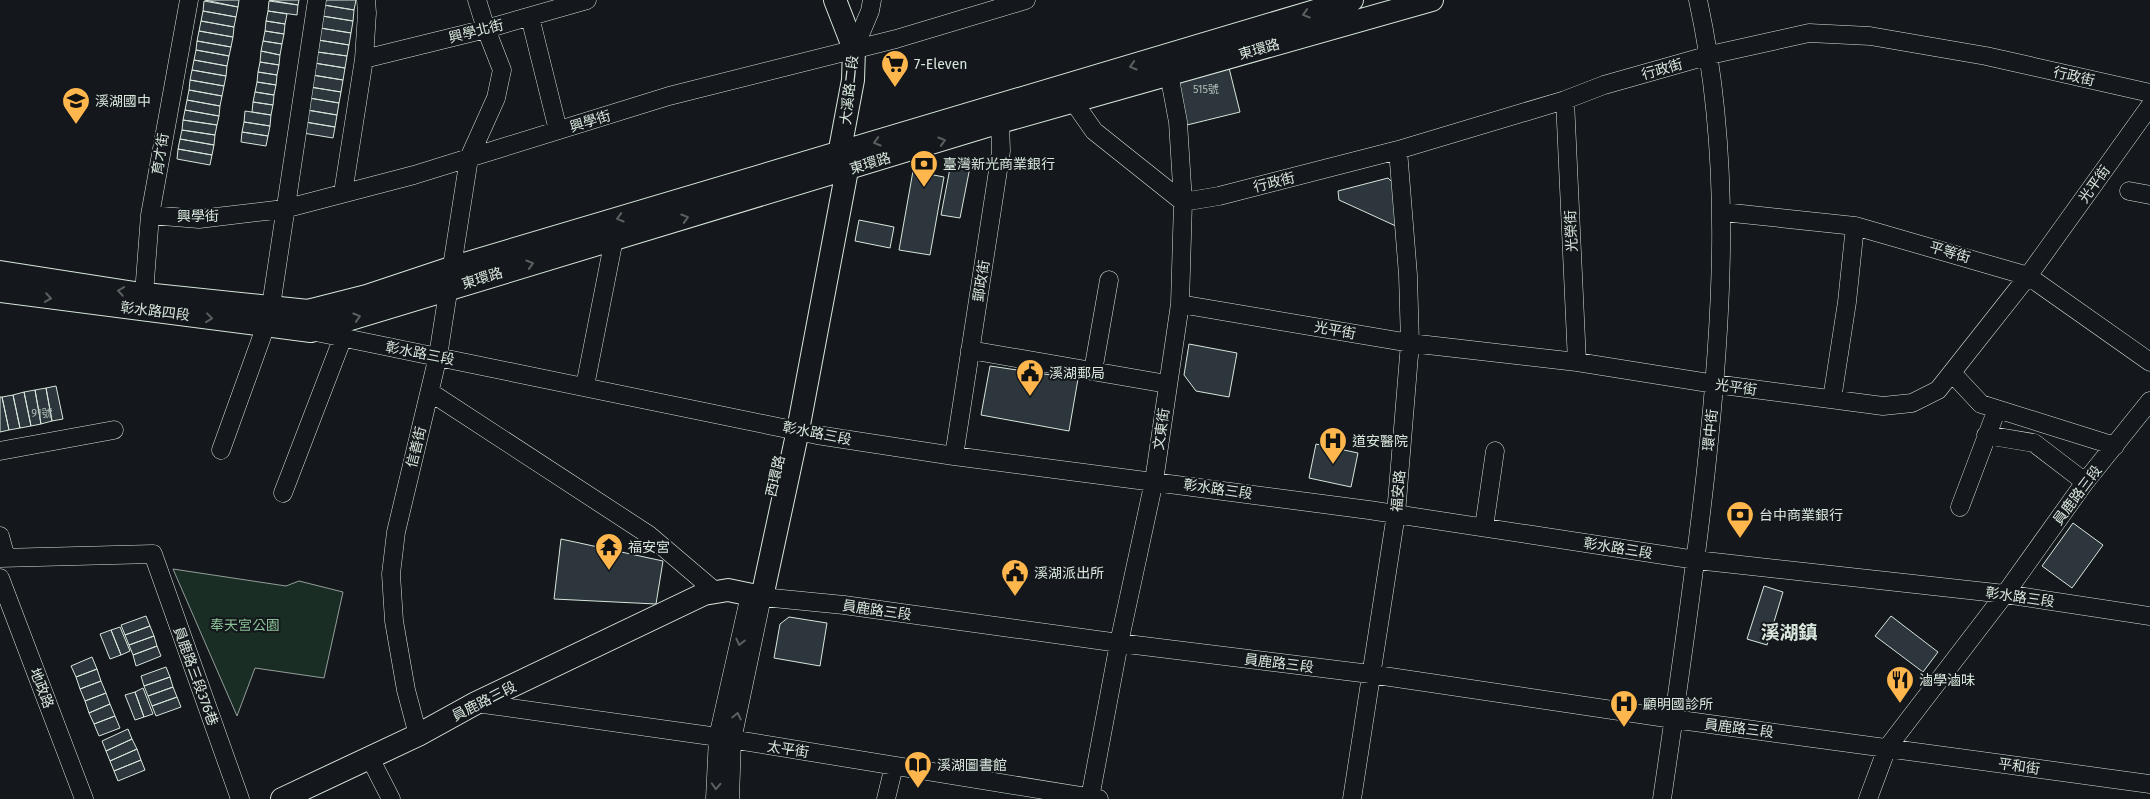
<svg xmlns="http://www.w3.org/2000/svg" width="2150" height="799" viewBox="0 0 2150 799" font-family="'Fira Sans','Noto Sans TC',sans-serif">
	<rect width="100%" height="100%" fill="#14181c"/>
	<path fill="#1a2d24" stroke="#939e99" d="M173,569L286,586L299,581L343,592L324,678L255,668L237,716Z"/>
	<path fill="#2c363c" stroke="#d8e6dc" d="M205,0H239L238,7Z
		M269,0H299L298,5Z
		M318,0H356L354,10L318,4Z
		M204,1L238,7L236,17L203,11Z
		M269,1L298,5L297,15L268,11Z
		M318,4L354,10L353,21L316,15Z
		M203,11L236,17L234,27L201,21Z
		M268,11L287,14L285,24L266,21Z
		M316,15L353,21L351,33L314,27Z
		M201,21L234,27L233,37L199,31Z
		M266,21L285,24L284,34L265,31Z
		M314,27L351,33L349,45L312,39Z
		M199,31L233,37L231,47L197,41Z
		M265,31L284,34L282,44L263,41Z
		M312,39L349,45L347,56L310,51Z
		M197,41L231,47L229,56L196,50Z
		M263,41L282,44L280,55L261,51Z
		M196,50L229,56L227,66L194,60Z
		M261,51L280,55L279,65L260,62Z
		M310,51L347,56L345,68L308,62Z
		M194,60L227,66L226,76L192,70Z
		M260,62L279,65L277,75L258,72Z
		M308,62L345,68L343,80L306,74Z
		M1229,68L1240,112L1187,125L1176,81Z
		M192,70L226,76L224,86L190,80Z
		M258,72L277,75L276,85L257,82Z
		M306,74L343,80L341,92L304,86Z
		M190,80L224,86L222,96L189,90Z
		M257,82L276,85L274,95L255,92Z
		M304,86L341,92L339,103L303,97Z
		M189,90L222,96L220,106L187,100Z
		M255,92L274,95L273,105L253,102Z
		M303,97L339,103L337,115L301,109Z
		M187,100L220,106L219,116L185,110Z
		M253,102L273,105L271,115L252,112Z
		M301,109L337,115L335,127L299,121Z
		M185,110L219,116L217,125L183,120Z
		M245,111L271,115L270,126L244,122Z
		M183,120L217,125L215,135L182,130Z
		M299,121L335,127L333,138L297,132Z
		M244,122L270,126L268,136L242,132Z
		M182,130L215,135L214,145L180,139Z
		M242,132L268,136L266,146L241,142Z
		M180,139L214,145L212,155L178,149Z
		M178,149L212,155L210,165L177,159Z
		M952,158L971,162L960,218L941,215Z
		M913,171L944,177L930,255L899,250Z
		M1388,178L1396,186L1398,227L1339,200L1338,191Z
		M859,220L894,227L890,248L855,241Z
		M1189,344L1237,353L1229,397L1196,391L1184,375Z
		M990,366L1078,379L1069,431L981,415Z
		M56,386L63,419L52,421L46,388Z
		M46,388L52,421L41,424L35,390Z
		M35,390L41,424L31,426L24,392Z
		M24,392L31,426L20,428L13,395Z
		M13,395L20,428L9,430L2,397Z
		M0,397H2L9,430L0,432Z
		M1316,444L1358,453L1351,487L1309,478Z
		M2073,523L2103,545L2072,588L2042,566Z
		M561,539L663,561L656,604L554,599Z
		M1764,586L1783,592L1767,645L1747,639Z
		M146,616L150,626L125,635L121,625Z
		M1891,616L1938,652L1923,672L1875,636Z
		M789,617L827,623L820,666L774,658L780,624Z
		M150,626L154,636L129,645L125,635Z
		M120,627L130,651L121,655L111,630Z
		M111,630L121,655L110,659L100,634Z
		M154,636L157,646L133,655L129,645Z
		M157,646L161,656L136,666L133,655Z
		M92,657L97,669L76,677L71,666Z
		M166,667L170,677L144,686L141,676Z
		M97,669L101,681L80,689L76,677Z
		M170,677L173,687L148,696L144,686Z
		M101,681L106,693L85,701L80,689Z
		M173,687L177,697L152,706L148,696Z
		M143,688L153,714L144,717L135,692Z
		M135,692L144,717L135,720L125,695Z
		M106,693L110,704L89,713L85,701Z
		M177,697L181,707L156,716L152,706Z
		M110,704L115,716L94,724L89,713Z
		M115,716L120,728L99,736L94,724Z
		M128,729L132,739L106,751L102,741Z
		M132,739L137,749L110,761L106,751Z
		M137,749L141,760L114,771L110,761Z
		M141,760L145,770L118,781L114,771Z"/>
	<g fill="none" stroke-linecap="round" stroke-linejoin="round">
		<defs>
			<path id="minor" d="M530,17L558,130
				M854,49L870,11L872,0
				M364,59L486,29L587,0
				M1565,100L1577,362
				M1073,101L1094,131L1183,202L1219,196L1398,150L1565,100L1604,85L1710,55L1809,33L1870,36L1986,56L2150,93
				M2129,191L2150,195
				M343,193L364,59L367,13L366,0
				M1723,212L1855,226L2028,276L2150,362
				M150,215L199,219L284,209L414,175L669,96L896,39L1026,0
				M1180,304L1410,343L1577,362L1715,384L1883,406L1912,403L1938,390L2028,276L2150,106
				M271,306L317,0
				M143,307L150,215L189,0
				M311,331L817,435L954,456L1369,510L1696,560L2005,594L2150,616
				M970,350L1167,384
				M1093,371L1109,280
				M1952,373L1981,404L2115,446
				M585,386L614,239
				M430,392L649,535L716,592
				M1832,399L1847,302L1855,226
				M1986,435L2034,443L2085,482
				M221,450L266,325
				M0,451L114,430
				M954,456L1001,151L1000,122L997,111
				M283,493L343,337
				M1960,507L1997,409
				M1484,527L1495,451
				M0,536L6,558
				M0,558L153,554L240,799
				M0,578L84,799
				M476,703L718,737L1099,799
				M418,735L406,690L394,621L391,574L396,532L438,356L469,158L496,98L502,70L486,29L477,0
				M370,758L391,799
				M1090,798L1119,643L1154,481L1180,304L1183,202L1178,122L1167,63
				M715,799L718,737L750,595
				M730,799L732,740L762,597L844,605L1119,643L1370,674L1673,719L2150,784
				M886,799L894,766
				M1352,799L1396,514L1410,343L1408,275L1398,150
				M1662,799C1678,690 1694,580 1706,470C1723,313 1732,156 1698,0
				M1868,799L1887,748L2005,594L2085,482L2150,401"/>
			<path id="major" d="M835,0L854,49L853,80L837,165
				M0,272L135,293L308,311L367,296L451,268L1352,0
				M0,291L311,331L1000,122L1432,0
				M282,799L418,735L476,703L704,594L728,590L762,597L798,430L847,170L843,158"/>
		</defs>
		<use href="#minor" stroke="#d8e6dc" stroke-width="19"/>
		<use href="#major" stroke="#d8e6dc" stroke-width="24"/>
		<use href="#minor" stroke="#14181c" stroke-width="18"/>
		<use href="#major" stroke="#14181c" stroke-width="22"/>
	</g>
	<defs><path id="oneway-chevron" d="M-2-3.5L2.5 0L-2 3.5" fill="none" stroke-width="1.6" stroke-linecap="round" stroke-linejoin="round" transform="scale(1.25)"/></defs>
	<g stroke="#59605f">
		<use href="#oneway-chevron" transform="translate(1306 14) rotate(163)"/>
		<use href="#oneway-chevron" transform="translate(1133 66) rotate(164)"/>
		<use href="#oneway-chevron" transform="translate(942 141) rotate(-17)"/>
		<use href="#oneway-chevron" transform="translate(877 142) rotate(164)"/>
		<use href="#oneway-chevron" transform="translate(620 218) rotate(164)"/>
		<use href="#oneway-chevron" transform="translate(685 218) rotate(-17)"/>
		<use href="#oneway-chevron" transform="translate(530 264) rotate(-17)"/>
		<use href="#oneway-chevron" transform="translate(121 291) rotate(-171)"/>
		<use href="#oneway-chevron" transform="translate(48 298) rotate(8)"/>
		<use href="#oneway-chevron" transform="translate(357 317) rotate(-17)"/>
		<use href="#oneway-chevron" transform="translate(209 318) rotate(7)"/>
		<use href="#oneway-chevron" transform="translate(740 642) rotate(103)"/>
		<use href="#oneway-chevron" transform="translate(737 716) rotate(-78)"/>
		<use href="#oneway-chevron" transform="translate(716 786) rotate(93)"/>
	</g>
	<defs>
		<symbol id="supermarket-pin" viewBox="-11 -11 22 30"><path d="M0 17L-7.5 6A9.5 9.5 0 1 1 7.5 6Z" fill="#ffb74d" stroke="#14181c"/><path d="M-6-5.5h2.5l.6 2H6L4.5 2H-2.5L-4.4-4H-6ZM-1.5 3.2a1.3 1.3 0 1 0 .1 0ZM3 3.2a1.3 1.3 0 1 0 .1 0Z" fill="#111"/></symbol>
		<symbol id="school-pin" viewBox="-11 -11 22 30"><path d="M0 17L-7.5 6A9.5 9.5 0 1 1 7.5 6Z" fill="#ffb74d" stroke="#14181c"/><path d="M0-5L7-2L0 1L-7-2ZM-4 1L0 2.5L4 1V4Q0 6-4 4Z" fill="#111"/></symbol>
		<symbol id="bank-pin" viewBox="-11 -11 22 30"><path d="M0 17L-7.5 6A9.5 9.5 0 1 1 7.5 6Z" fill="#ffb74d" stroke="#14181c"/><path d="M-6-4H6V4H-6ZM0-2.3a2.3 2.3 0 1 0 0 4.6a2.3 2.3 0 1 0 0-4.6Z" fill="#111"/></symbol>
		<symbol id="civic-pin" viewBox="-11 -11 22 30"><path d="M0 17L-7.5 6A9.5 9.5 0 1 1 7.5 6Z" fill="#ffb74d" stroke="#14181c"/><path d="M-.6-6.5H3V-4.5H.6V-3L4-1V1h2V6H-6V1h2V-1L-.6-3ZM-1.2 2.5V6h2.4V2.5Z" fill="#111"/></symbol>
		<symbol id="hospital-pin" viewBox="-11 -11 22 30"><path d="M0 17L-7.5 6A9.5 9.5 0 1 1 7.5 6Z" fill="#ffb74d" stroke="#14181c"/><path d="M-5-5h3v3.5h4V-5h3V5h-3V1.5h-4V5h-3Z" fill="#111"/></symbol>
		<symbol id="temple-pin" viewBox="-11 -11 22 30"><path d="M0 17L-7.5 6A9.5 9.5 0 1 1 7.5 6Z" fill="#ffb74d" stroke="#14181c"/><path d="M0-6L5-2H3V0L6.5 2.5H4V6H1.5V3h-3V6H-4V2.5H-6.5L-3 0V-2H-5Z" fill="#111"/></symbol>
		<symbol id="restaurant-pin" viewBox="-11 -11 22 30"><path d="M0 17L-7.5 6A9.5 9.5 0 1 1 7.5 6Z" fill="#ffb74d" stroke="#14181c"/><path d="M-5-6h1v4h1v-4h1v4h1v-4h1v5L-1.5 .5V6h-2V.5L-5-1ZM5-6V6H3V1.5H1.5Q1.5-4 5-6Z" fill="#111"/></symbol>
		<symbol id="library-pin" viewBox="-11 -11 22 30"><path d="M0 17L-7.5 6A9.5 9.5 0 1 1 7.5 6Z" fill="#ffb74d" stroke="#14181c"/><path d="M-6-4Q-3-5.5-.7-3.5V5Q-3 3-6 4ZM6-4Q3-5.5 .7-3.5V5Q3 3 6 4Z" fill="#111"/></symbol>
	</defs>
	<g fill-rule="evenodd">
		<use href="#supermarket-pin" x="879" y="48" width="32" height="43"/>
		<use href="#school-pin" x="60" y="85" width="32" height="43"/>
		<use href="#bank-pin" x="908" y="148" width="32" height="43"/>
		<use href="#civic-pin" x="1014" y="357" width="32" height="43"/>
		<use href="#hospital-pin" x="1317" y="425" width="32" height="43"/>
		<use href="#bank-pin" x="1724" y="499" width="32" height="43"/>
		<use href="#temple-pin" x="593" y="531" width="32" height="43"/>
		<use href="#civic-pin" x="999" y="557" width="32" height="43"/>
		<use href="#restaurant-pin" x="1884" y="664" width="32" height="43"/>
		<use href="#hospital-pin" x="1608" y="688" width="32" height="43"/>
		<use href="#library-pin" x="902" y="749" width="32" height="43"/>
	</g>
	<g text-anchor="middle" stroke-width="4" stroke-linejoin="round" paint-order="stroke">
		<g font-size="11" fill="#adbab4">
			<text x="1206" y="93">515號</text>
			<text x="42" y="417">91號</text>
		</g>
		<g font-size="14" fill="#d8e6dc" stroke="#14181c">
			<text transform="translate(476 31) rotate(-14)" y="5">興學北街</text>
			<text transform="translate(1259 49) rotate(-16)" y="5">東環路</text>
			<text transform="translate(1662 69) rotate(-16)" y="5">行政街</text>
			<text transform="translate(2074 76) rotate(13)" y="5">行政街</text>
			<text transform="translate(849 90) rotate(-84)" y="5">大溪路二段</text>
			<text transform="translate(590 121) rotate(-17)" y="5">興學街</text>
			<text transform="translate(160 154) rotate(-81)" y="5">育才街</text>
			<text transform="translate(870 163) rotate(-17)" y="5">東環路</text>
			<text transform="translate(1274 182) rotate(-14)" y="5">行政街</text>
			<text transform="translate(2094 184) rotate(-54)" y="5">光平街</text>
			<text transform="translate(198 216) rotate(-1)" y="5">興學街</text>
			<text transform="translate(1571 231) rotate(-93)" y="5">光榮街</text>
			<text transform="translate(1950 252) rotate(16)" y="5">平等街</text>
			<text transform="translate(482 278) rotate(-17)" y="5">東環路</text>
			<text transform="translate(981 281) rotate(-81)" y="5">郵政街</text>
			<text transform="translate(155 311) rotate(7)" y="5">彰水路四段</text>
			<text transform="translate(1335 330) rotate(10)" y="5">光平街</text>
			<text transform="translate(420 353) rotate(11)" y="5">彰水路三段</text>
			<text transform="translate(1736 387) rotate(8)" y="5">光平街</text>
			<text transform="translate(1161 429) rotate(-82)" y="5">文東街</text>
			<text transform="translate(1710 430) rotate(-84)" y="5">環中街</text>
			<text transform="translate(817 433) rotate(11)" y="5">彰水路三段</text>
			<text transform="translate(416 447) rotate(-76)" y="5">信善街</text>
			<text transform="translate(775 476) rotate(-77)" y="5">西環路</text>
			<text transform="translate(1218 489) rotate(8)" y="5">彰水路三段</text>
			<text transform="translate(1398 491) rotate(-85)" y="5">福安路</text>
			<text transform="translate(2077 495) rotate(-53)" y="5">員鹿路三段</text>
			<text transform="translate(1618 548) rotate(9)" y="5">彰水路三段</text>
			<text transform="translate(2020 597) rotate(8)" y="5">彰水路三段</text>
			<text transform="translate(877 610) rotate(8)" y="5">員鹿路三段</text>
			<text transform="translate(1279 663) rotate(7)" y="5">員鹿路三段</text>
			<text transform="translate(196 676) rotate(70)" y="5">員鹿路三段376巷</text>
			<text transform="translate(42 688) rotate(69)" y="5">地政路</text>
			<text transform="translate(484 701) rotate(-27)" y="5">員鹿路三段</text>
			<text transform="translate(1739 728) rotate(7)" y="5">員鹿路三段</text>
			<text transform="translate(788 749) rotate(9)" y="5">太平街</text>
			<text transform="translate(2019 766) rotate(8)" y="5">平和街</text>
		</g>
		<g font-size="14" fill="#d8e6dc" stroke="#14181c" text-anchor="start">
			<text x="914" y="69">7-Eleven</text>
			<text x="95" y="106">溪湖國中</text>
			<text x="943" y="169">臺灣新光商業銀行</text>
			<text x="1049" y="378">溪湖郵局</text>
			<text x="1352" y="446">道安醫院</text>
			<text x="1759" y="520">台中商業銀行</text>
			<text x="628" y="552">福安宮</text>
			<text x="1034" y="578">溪湖派出所</text>
			<text x="1919" y="685">滷學滷味</text>
			<text x="1643" y="709">顧明國診所</text>
			<text x="937" y="770">溪湖圖書館</text>
		</g>
		<g font-size="14" fill="#8ac095" stroke="#14181c">
			<text x="245" y="630">奉天宮公園</text>
		</g>
		<g font-size="19" font-weight="bold" fill="#d8e6dc" stroke="#14181c">
			<text x="1789" y="639">溪湖鎮</text>
		</g>
	</g>
</svg>
